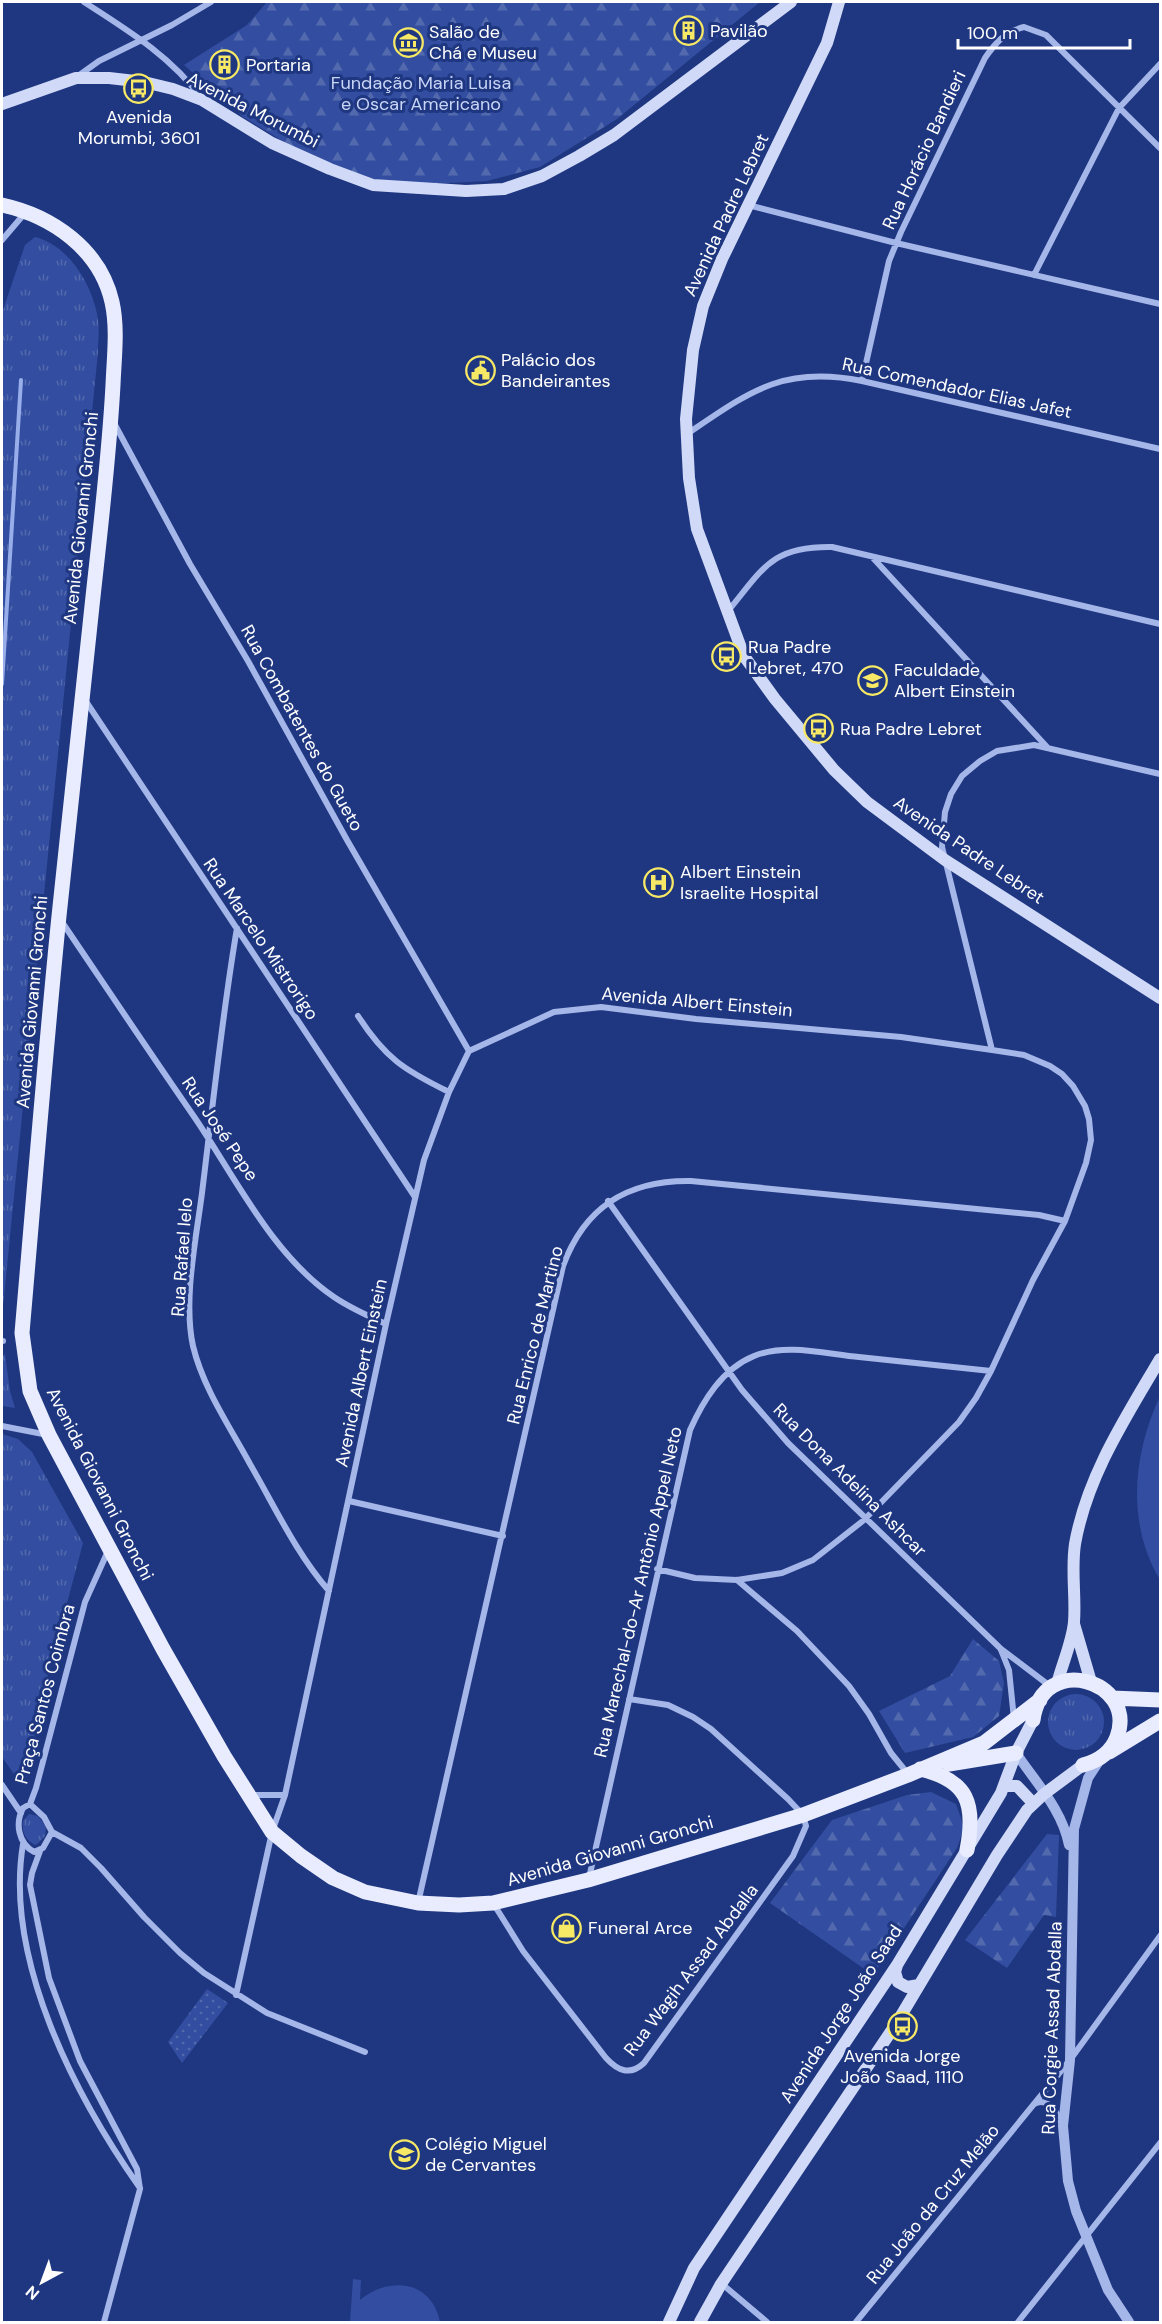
<svg xmlns="http://www.w3.org/2000/svg" width="1162" height="2324" viewBox="0 0 1162 2324" font-family="'DM Sans',sans-serif">
	<defs>
		<pattern id="grass-dots" width="8" height="8" patternUnits="userSpaceOnUse" patternTransform="scale(1.5)"><rect width="8" height="8" fill="#334ea0"/><path d="M2 2h.1M6 6h.1" fill="none" stroke="#5269ae" stroke-width="1.8" stroke-linecap="round"/></pattern>
		<pattern id="forest-firs" width="22" height="20" patternUnits="userSpaceOnUse" patternTransform="scale(1.5)"><rect width="22" height="20" fill="#334ea0"/><path d="M5 1l3.5 6h-7zM16 11l3.5 6h-7z" fill="#5269ae"/></pattern>
		<pattern id="park-tufts" width="24" height="20" patternUnits="userSpaceOnUse" patternTransform="scale(1.5)"><rect width="24" height="20" fill="#334ea0"/><path d="M3 7l-1-3M5 7V3M7 7l1-3M15 17l-1-3M17 17v-4M19 17l1-3" fill="none" stroke="#5269ae"/></pattern>
	</defs>
	<rect width="100%" height="100%" fill="#1f3781"/>
	<path fill="url(#grass-dots)" d="M207,1989L228,2003L182,2063L168,2042Z"/>
	<path fill="url(#forest-firs)" d="M267,2H760L617,119L540,167L487,181L412,185L349,175L291,146L243,117L184,65L247,25Z
		M973,1639L999,1661L1004,1683L999,1716L973,1737L905,1753L879,1711L950,1676Z
		M931,1792L956,1804L964,1827L957,1848L873,1975L770,1903L832,1820L907,1795Z
		M1047,1834L1059,1835L1056,1917L1044,1915L1007,1968L965,1940Z"/>
	<path fill="url(#park-tufts)" d="M35,237C68,245 91,283 97,314C100,326 98,339 98,352L2,1317V313L25,245Z
		M5,1354L10,1391L15,1408L2,1406V1356Z
		M2,1434L18,1439L32,1452L83,1543L41,1701L30,1775L19,1781L2,1757Z
		M1048 1722a28 28 0 1 1 56 0a28 28 0 1 1-56 0Z
		M29,1814L38,1816L46,1827L45,1836L36,1845C25,1841 22,1832 23,1821Z"/>
	<path fill="#334ea0" d="M1160,1396V1580C1126,1523 1133,1454 1160,1396Z
		M353,2279L361,2280L360,2300C390,2275 432,2281 440,2322H350Z"/>
	<g fill="none" stroke-linecap="round" stroke-linejoin="round">
		<path stroke="#98aeea" stroke-width="4" d="M2,684L21,380"/>
		<path stroke="#a5b6e9" stroke-width="6" d="M84,2C126,29 172,57 201,98
			M78,76L99,61L172,25L211,2
			M748,205L896,243L1160,304
			M2,240L25,213
			M1034,275L1119,108L1160,64
			M862,381L889,261L901,232L985,58C996,42 1005,32 1024,27L1046,35L1160,148
			M114,423L190,564L248,661L347,840L469,1051
			M687,434C749,392 783,365 862,381L1160,449
			M873,558L1047,747
			M728,611C763,569 771,546 832,547L1160,624
			M85,700L415,1197
			M62,922C106,987 150,1053 195,1118C235,1177 273,1256 334,1297C350,1308 368,1316 386,1324
			M237,928C222,1016 213,1104 202,1193C196,1240 183,1300 193,1346C203,1388 230,1427 250,1464C275,1507 296,1553 329,1591
			M358,1016C385,1058 404,1070 449,1092
			M992,1050L942,847L945,812L951,794L962,776L980,761L997,751L1034,745L1160,774
			M608,1201L742,1390L788,1443L1001,1649L1050,1686
			M2,1341H3
			M2,1426L48,1435
			M349,1501L503,1536
			M737,1580L797,1631L849,1686L869,1714L891,1753L908,1774
			M1001,1650L1009,1670L1014,1719
			M2,1785L21,1813
			M249,1795H285
			M30,1804L44,1817L52,1832L81,1848L101,1868L144,1917L180,1953L204,1973L267,2013L365,2052
			M52,1832L43,1848L34,1852C18,1843 15,1823 23,1808L30,1804L36,1788L85,1602L108,1551
			M23,1844C4,1959 75,2096 140,2188
			M40,1851L32,1873L30,1885L49,1978L80,2061L137,2169L140,2189L104,2322
			M589,1878L690,1430C703,1401 722,1369 754,1356C786,1343 826,1354 859,1357C903,1362 947,1366 991,1371
			M418,1903L563,1266C585,1206 628,1180 691,1181L1039,1215L1065,1221
			M493,1903L523,1951L606,2058C618,2071 630,2076 644,2063L793,1856L806,1826L803,1815L788,1799L711,1729L693,1717L668,1705L629,1699
			M236,1995L272,1832L285,1795L386,1324L424,1160L449,1092L469,1051L554,1012L601,1007L696,1019L901,1037L992,1050L1024,1055L1050,1066L1062,1074L1073,1086L1085,1106L1089,1119L1091,1140L1086,1163L1065,1221L1033,1280L991,1371L976,1398L959,1422L864,1520L813,1560L782,1573L737,1580L695,1578L657,1569
			M1034,2104C1047,2097 1056,2110 1061,2122
			M722,2284L767,2322
			M856,2322L1070,2060L1160,1936
			M1018,2322L1160,2143"/>
		<path stroke="#a5b6e9" stroke-width="10" d="M1016,1753C1036,1783 1062,1809 1069,1845
			M1101,1758L1088,1778L1074,1829L1070,2060L1063,2126L1068,2181L1076,2211L1108,2290L1129,2322"/>
		<path stroke="#d0d9f7" stroke-width="12" d="M839,2L827,43L722,259L703,306L693,350L686,419L689,478L697,529L744,656L775,699L834,770L867,802L945,860L1160,998
			M2,104L76,78H109L144,82L173,89L202,100L272,143L330,169L373,185L466,191L504,189L542,176L579,156L614,135L791,2
			M1074,1624L1091,1682
			M1057,1684C1062,1664 1072,1643 1074,1622C1076,1597 1071,1570 1075,1544C1087,1476 1126,1417 1160,1359
			M1004,1786H1017L1033,1803
			M897,1965L895,1972L898,1982L907,1987L919,1985
			M669,2322L694,2268L897,1965L1001,1793L1016,1753L1033,1720
			M700,2322L721,2284L896,2024L997,1855L1027,1810L1044,1794L1083,1765"/>
		<path stroke="#e8ecfe" stroke-width="15" d="M2,205C52,216 100,249 112,302C118,329 114,358 113,385C109,459 100,532 92,606C82,709 70,812 59,916C45,1055 34,1194 22,1333L30,1391L49,1435L163,1649L224,1756L272,1832L301,1856L333,1878L365,1892L418,1903L459,1905L493,1903L588,1880L803,1815L908,1775L984,1743L1040,1700
			M1112,1698L1160,1700
			M1033,1720C1042,1652 1138,1680 1117,1737C1111,1753 1098,1761 1083,1765
			M1109,1752L1160,1721
			M949,1764L1016,1753
			M920,1769C968,1780 976,1804 967,1850"/>
	</g>
	<defs>
		<symbol id="building-ring" viewBox="-11 -11 22 22"><circle r="9.5" fill="#1f3781" stroke="#f7e965" stroke-width="1.5"/><path d="M-4-6H4V6H1V3H-1V6H-4ZM-2.5-4.3h1.7v1.8h-1.7ZM.8-4.3h1.7v1.8H.8ZM-2.5-1h1.7V.8h-1.7ZM.8-1h1.7V.8H.8Z" fill="#f7e965"/></symbol>
		<symbol id="museum-ring" viewBox="-11 -11 22 22"><circle r="9.5" fill="#1f3781" stroke="#f7e965" stroke-width="1.5"/><path d="M0-6L6-3V-2H-6V-3ZM-5-1h2V3h-2ZM-1-1h2V3h-2ZM3-1h2V3H3ZM-6 4H6V6H-6Z" fill="#f7e965"/></symbol>
		<symbol id="bus-ring" viewBox="-11 -11 22 22"><circle r="9.5" fill="#1f3781" stroke="#f7e965" stroke-width="1.5"/><path d="M-5-6H5V4H4V6H2V4H-2V6H-4V4H-5ZM-3.5-4V0h7V-4ZM-3.5 1.2v1.5H-2V1.2ZM2 1.2v1.5H3.5V1.2Z" fill="#f7e965"/></symbol>
		<symbol id="civic-ring" viewBox="-11 -11 22 22"><circle r="9.5" fill="#1f3781" stroke="#f7e965" stroke-width="1.5"/><path d="M-.6-6.5H3V-4.5H.6V-3L4-1V1h2V6H-6V1h2V-1L-.6-3ZM-1.2 2.5V6h2.4V2.5Z" fill="#f7e965"/></symbol>
		<symbol id="university-ring" viewBox="-11 -11 22 22"><circle r="9.5" fill="#1f3781" stroke="#f7e965" stroke-width="1.5"/><path d="M0-5L7-2L0 1L-7-2ZM-4 1L0 2.5L4 1V4Q0 6-4 4Z" fill="#f7e965"/></symbol>
		<symbol id="hospital-ring" viewBox="-11 -11 22 22"><circle r="9.5" fill="#1f3781" stroke="#f7e965" stroke-width="1.5"/><path d="M-5-5h3v3.5h4V-5h3V5h-3V1.5h-4V5h-3Z" fill="#f7e965"/></symbol>
		<symbol id="shop-ring" viewBox="-11 -11 22 22"><circle r="9.5" fill="#1f3781" stroke="#f7e965" stroke-width="1.5"/><path d="M-5-2.5h2.3a2.7 3.5 0 0 1 5.4 0H5L5.5 6h-11ZM-1.5-2.5h3a1.5 2.3 0 0 0-3 0Z" fill="#f7e965"/></symbol>
		<symbol id="school-ring" viewBox="-11 -11 22 22"><circle r="9.5" fill="#1f3781" stroke="#f7e965" stroke-width="1.5"/><path d="M0-5L7-2L0 1L-7-2ZM-4 1L0 2.5L4 1V4Q0 6-4 4Z" fill="#f7e965"/></symbol>
	</defs>
	<g fill-rule="evenodd">
		<use href="#building-ring" x="672" y="14" width="33" height="33"/>
		<use href="#museum-ring" x="392" y="26" width="33" height="33"/>
		<use href="#building-ring" x="208" y="48" width="33" height="33"/>
		<use href="#bus-ring" x="122" y="72" width="33" height="33"/>
		<use href="#civic-ring" x="464" y="354" width="33" height="33"/>
		<use href="#bus-ring" x="710" y="640" width="33" height="33"/>
		<use href="#university-ring" x="856" y="664" width="33" height="33"/>
		<use href="#bus-ring" x="802" y="712" width="33" height="33"/>
		<use href="#hospital-ring" x="642" y="866" width="33" height="33"/>
		<use href="#shop-ring" x="550" y="1912" width="33" height="33"/>
		<use href="#bus-ring" x="886" y="2010" width="33" height="33"/>
		<use href="#school-ring" x="388" y="2138" width="33" height="33"/>
	</g>
	<g text-anchor="middle" stroke-width="6" stroke-linejoin="round" paint-order="stroke">
		<g font-size="18" fill="#fff" stroke="#1f3781" text-anchor="start">
			<text x="710" y="37">Pavilão</text>
			<text x="429" y="38">Salão de<tspan x="429" dy="21">Chá e Museu</tspan></text>
			<text x="246" y="71">Portaria</text>
			<text x="139" y="123" text-anchor="middle">Avenida<tspan x="139" dy="21">Morumbi, 3601</tspan></text>
			<text x="501" y="366">Palácio dos<tspan x="501" dy="21">Bandeirantes</tspan></text>
			<text x="748" y="653">Rua Padre<tspan x="748" dy="21">Lebret, 470</tspan></text>
			<text x="894" y="676">Faculdade<tspan x="894" dy="21">Albert Einstein</tspan></text>
			<text x="840" y="735">Rua Padre Lebret</text>
			<text x="680" y="878">Albert Einstein<tspan x="680" dy="21">Israelite Hospital</tspan></text>
			<text x="588" y="1934">Funeral Arce</text>
			<text x="902" y="2062" text-anchor="middle">Avenida Jorge<tspan x="902" dy="21">João Saad, 1110</tspan></text>
			<text x="425" y="2150">Colégio Miguel<tspan x="425" dy="21">de Cervantes</tspan></text>
		</g>
		<g font-size="18" fill="#c9d5f6" stroke="#1f3781">
			<text x="421" y="89">Fundação Maria Luisa<tspan x="421" dy="21">e Oscar Americano</tspan></text>
		</g>
		<g font-size="18" fill="#fff" stroke="#1f3781">
			<text transform="translate(253 110) rotate(27)" y="6">Avenida Morumbi</text>
			<text transform="translate(924 150) rotate(-65)" y="6">Rua Horácio Bandieri</text>
			<text transform="translate(726 215) rotate(-65)" y="6">Avenida Padre Lebret</text>
			<text transform="translate(957 388) rotate(12)" y="6">Rua Comendador Elias Jafet</text>
			<text transform="translate(81 518) rotate(-84)" y="6">Avenida Giovanni Gronchi</text>
			<text transform="translate(302 728) rotate(61)" y="6">Rua Combatentes do Gueto</text>
			<text transform="translate(969 850) rotate(34)" y="6">Avenida Padre Lebret</text>
			<text transform="translate(261 939) rotate(56)" y="6">Rua Marcelo Mistrorigo</text>
			<text transform="translate(32 1002) rotate(-85)" y="6">Avenida Giovanni Gronchi</text>
			<text transform="translate(697 1002) rotate(5)" y="6">Avenida Albert Einstein</text>
			<text transform="translate(220 1129) rotate(56)" y="6">Rua José Pepe</text>
			<text transform="translate(182 1257) rotate(-86)" y="6">Rua Rafael Ielo</text>
			<text transform="translate(535 1335) rotate(-76)" y="6">Rua Enrico de Martino</text>
			<text transform="translate(361 1373) rotate(-78)" y="6">Avenida Albert Einstein</text>
			<text transform="translate(850 1480) rotate(45)" y="6">Rua Dona Adelina Ashcar</text>
			<text transform="translate(100 1484) rotate(63)" y="6">Avenida Giovanni Gronchi</text>
			<text transform="translate(638 1592) rotate(-77)" y="6">Rua Marechal-do-Ar Antônio Appel Neto</text>
			<text transform="translate(45 1694) rotate(-75)" y="6">Praça Santos Coimbra</text>
			<text transform="translate(610 1851) rotate(-16)" y="6">Avenida Giovanni Gronchi</text>
			<text transform="translate(691 1970) rotate(-53)" y="6">Rua Wagih Assad Abdalla</text>
			<text transform="translate(841 2014) rotate(-57)" y="6">Avenida Jorge João Saad</text>
			<text transform="translate(1052 2028) rotate(-88)" y="6">Rua Corgie Assad Abdalla</text>
			<text transform="translate(933 2204) rotate(-51)" y="6">Rua João da Cruz Melão</text>
		</g>
	</g>
	<rect width="1162" height="2324" fill="none" stroke="#ffffff" stroke-width="6"/>
	<g transform="translate(42 2282) rotate(221)" stroke="#1f3781" stroke-width="4.5" paint-order="stroke">
	<path d="M0-4.5L10 22L0 15L-10 22Z" fill="#ffffff"/>
	<text y="-9" font-size="16" font-weight="bold" text-anchor="middle" fill="#ffffff">N</text>
	</g>
	<path d="M958 39v9h172v-9" fill="none" stroke="#ffffff" stroke-width="3"/>
	<text x="967" y="39" font-size="18" fill="#ffffff" stroke="#1f3781" stroke-width="4.5" paint-order="stroke">100 m</text>
</svg>
